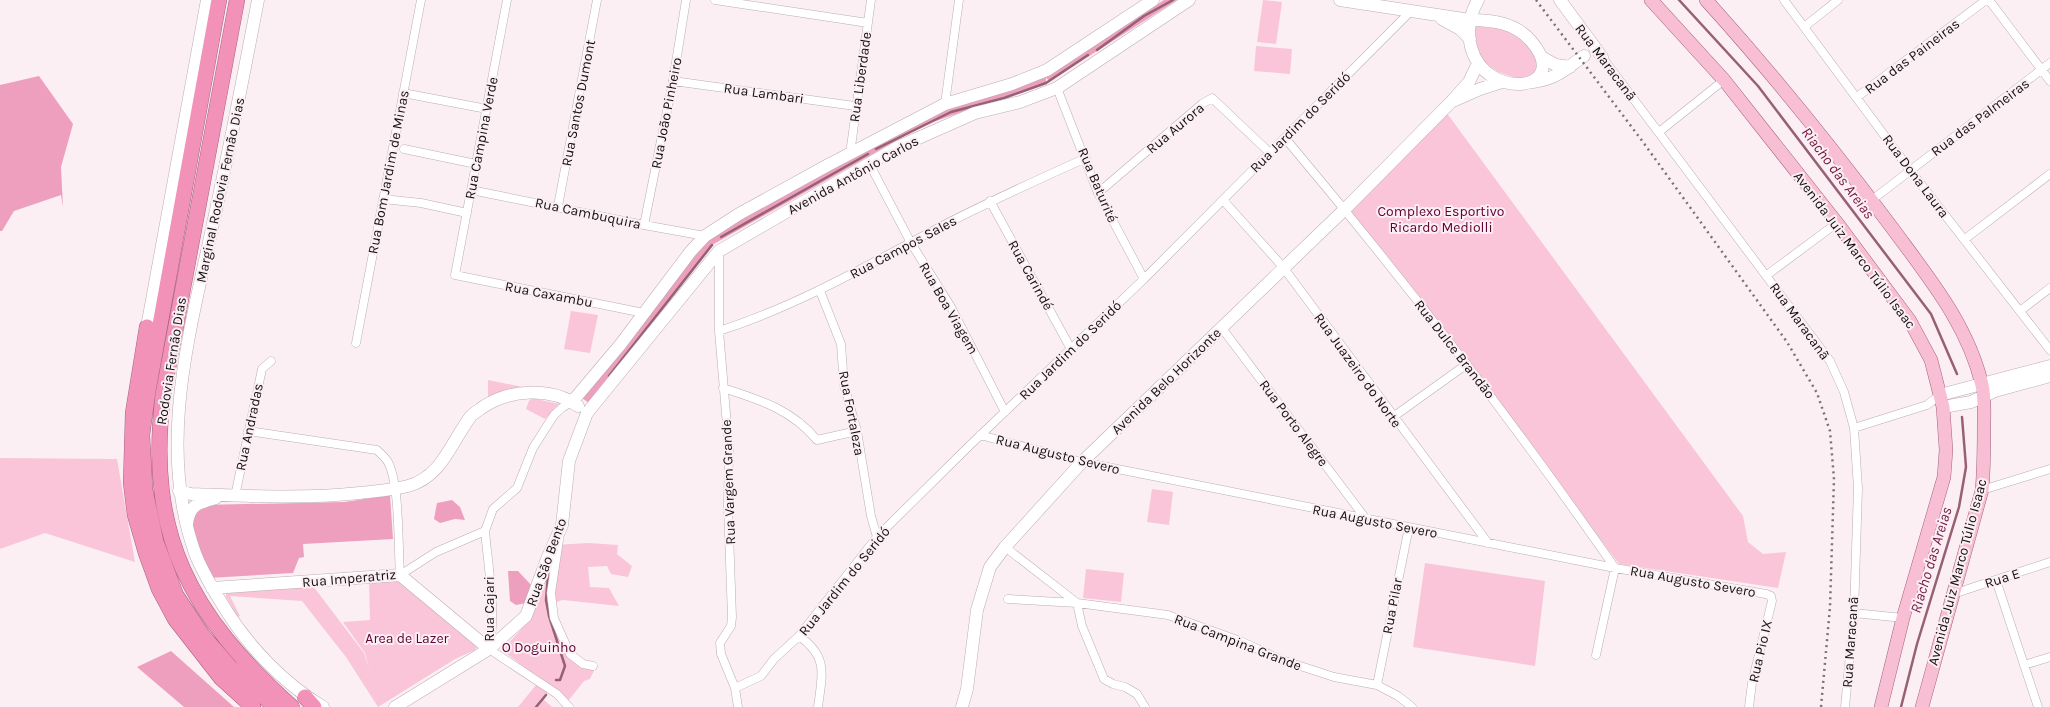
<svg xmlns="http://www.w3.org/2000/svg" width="2050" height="707" viewBox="0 0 2050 707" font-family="Karla,sans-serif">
	<rect width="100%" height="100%" fill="#fbeff3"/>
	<path fill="#fac5d8" d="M1263,0L1282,2L1276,44L1257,42Z
		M1478,23L1511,28L1539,58L1540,72L1518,79L1498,72L1482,60L1474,38L1473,26Z
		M1256,46L1292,49L1290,74L1254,71Z
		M1446,112L1743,516L1748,542L1763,554L1786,552L1778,588L1619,564L1348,208Z
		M571,311L598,315L590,353L564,349Z
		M488,380L543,391L493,399L488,396Z
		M532,398L559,404L545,419L526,409L529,401Z
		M0,458L117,459L135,562L45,533L0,549Z
		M1152,489L1173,492L1169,525L1147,522Z
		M589,543L618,545L617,554L632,566L628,577L611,574L607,566L588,567L590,587L609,588L619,606L563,600L552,603L576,661L596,666L590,679L584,681L568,701L502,650L528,622L554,545Z
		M1425,563L1545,581L1535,666L1413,647Z
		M1086,569L1124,573L1121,602L1083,598Z
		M394,578L478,644L475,650L455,659L378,707L346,657L302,601L230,596L240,616L238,617L226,597V592L313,586L364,653L369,668L365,653L343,622L370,620L369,582Z
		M536,685L548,692L543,699L552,707H518Z"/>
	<path fill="#ee9fbd" d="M1164,0H1177L1050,81L1046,78V83L924,125L712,245L589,403L582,398L709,237L919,118L1046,77Z
		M39,76L73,124L61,167L63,207L61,195L14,211L2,231H0V85Z
		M390,495L393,539L303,544L304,557L299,558L293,573L208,578L188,522L202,505L345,502Z
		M452,500L460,507L465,520L455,519L440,523L434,519L437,503Z
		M508,571H518L533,587L531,602L516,605L510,601Z
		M171,651L234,707H184L137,667Z"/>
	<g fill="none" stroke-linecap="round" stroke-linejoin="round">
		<path stroke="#976075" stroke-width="2.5" d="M1679,0L1758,86L1931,314L1957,374
			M1097,50L1144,16L1173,0
			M876,149L951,112L1004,98L1046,83L1088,55
			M721,237L868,154
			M609,376L712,245
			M548,575L546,600L549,616L565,666L560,680H556
			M536,707L546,695
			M1901,707L1917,644L1959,507L1966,467L1962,417"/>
		<defs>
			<path id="street" d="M507,0L455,275L644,313
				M715,0L868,23
				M1784,0L1910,170L2050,350
				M1989,0L2050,81
				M1804,27L1838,0
				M1602,57L1830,361L1844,392L1854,428L1858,488L1854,613L1845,707
				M673,81L855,106
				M1057,88L1098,193L1144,279
				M403,93L487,109
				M1857,97L1986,0
				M945,104L959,0
				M1659,132L1724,80
				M1285,138C1402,277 1512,420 1615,568L1596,655
				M404,149L476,164
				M850,154L871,0
				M869,163L911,243L951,307L1005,412
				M471,190L644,225L705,236
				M1098,193L1202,104L1212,98L1269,152
				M383,199L421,203L467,213
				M1223,200L1283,267L1488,543
				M1872,200L2050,63
				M990,201L1071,349
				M558,206L597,0
				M644,225L673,81L686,0
				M1965,239L2050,174
				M719,251V331L729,449L728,505L732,617L731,626L720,643L721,654L735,688L738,707
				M1767,275L1837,223
				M820,291L841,344L844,385L857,431L871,516L877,537
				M2020,311L2050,288
				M1221,327L1366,519
				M719,331C797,306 868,265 940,227C988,202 1037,180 1086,158
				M356,343L421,0
				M723,388C760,400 791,409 817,440L857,431
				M1393,417L1467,364
				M1854,428L1927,405L1940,395
				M248,431L377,450C381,454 385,457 388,462C400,485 398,547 400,575L436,552L485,531L493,509L517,488L533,448L554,415L563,407L572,402
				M980,435L1082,462L1615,568L1766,594L1771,596L1772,601L1752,683L1749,707
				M1982,490L2050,469
				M235,496L262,369L271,361
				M485,531C488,566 497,615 489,649L557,694L569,707
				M559,540L551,593L554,618L570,654L583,664L593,666
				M1005,547L1077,603L1082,626L1104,679L1113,684L1125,687L1137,694L1145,707
				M1996,580L2038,707
				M1953,594L2050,562
				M1008,599L1077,603L1168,615L1240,641L1282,660L1334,677L1377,685L1398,696L1412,707
				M1854,613L1903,618
				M799,636C829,657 822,675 818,707
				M2024,665L2050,657
				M1377,685L1409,527
				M735,688L761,676L774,659L799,636L877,537L967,448L1144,279L1410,12"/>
			<path id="secondary" d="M258,0C244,73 230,146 214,219C191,328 156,444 195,553C202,572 213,589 224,607C248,646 283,683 323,707
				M1340,0L1470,20C1493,20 1516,23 1531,41C1574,91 1486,103 1471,47C1467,31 1470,14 1478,0
				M1560,0L1602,57
				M1442,19L1460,29L1470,39
				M1543,58L1556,65L1570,67
				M1533,82C1557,79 1565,69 1584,56
				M1455,100L1480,89L1502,82
				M147,327L207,0
				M1940,395L2050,366
				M572,402L620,345L691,251L705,236L739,214L828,165L945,104L1012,84L1047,70L1153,0
				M1943,407L1971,402L1995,391L2050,376
				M179,491L191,494C247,496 303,499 360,493C376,491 392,490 408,486C442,477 451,442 471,416C474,413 479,410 483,407C510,389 551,387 578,406
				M187,524C189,504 199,503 216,498
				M212,588L400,575L489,649
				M395,707L489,649L526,616L547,559L562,525L569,461L587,413L719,251L898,147L975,113L1020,102L1057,88L1189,0
				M962,707L967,689L977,610L990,567L1005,547L1082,462L1345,209L1451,102L1469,82L1478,63"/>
			<path id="primary" d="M1651,0L1724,80L1837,223L1910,321L1931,360L1943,407L1946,450L1944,477L1903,618L1881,707
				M1706,0C1772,73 1834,150 1893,229C1929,278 1968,325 1982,385C1985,398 1984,411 1984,424C1984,446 1984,468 1982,490L1922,707"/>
			<path id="highway" d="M219,0L148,391L142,435L145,490L156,542L176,595L203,636L229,666L275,707
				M237,0L163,395C146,535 190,615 292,707
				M147,327L133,413L131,483L135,515L146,553L159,589L175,619L221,678L253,707
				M305,697L314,707"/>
		</defs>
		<use href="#street" stroke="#baaeb2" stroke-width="9"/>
		<use href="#secondary" stroke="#baaeb2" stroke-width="13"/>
		<use href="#primary" stroke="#a4647e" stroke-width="14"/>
		<use href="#highway" stroke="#a4647e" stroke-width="16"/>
		<use href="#street" stroke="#fff" stroke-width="8"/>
		<use href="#secondary" stroke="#fff" stroke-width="12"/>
		<use href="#primary" stroke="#f7bed4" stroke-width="13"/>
		<use href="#highway" stroke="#f292b8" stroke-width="15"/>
		<path stroke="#797274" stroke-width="2.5" stroke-dasharray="2 4" stroke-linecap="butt" d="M1536,0L1643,142L1787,342L1817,393L1830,431L1834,479L1830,607L1821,707"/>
	</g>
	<g text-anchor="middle" stroke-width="4" stroke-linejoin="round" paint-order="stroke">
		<g font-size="14" fill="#141011" stroke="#fbeff3">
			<text transform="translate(1912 56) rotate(-37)" y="5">Rua das Paineiras</text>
			<text transform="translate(1606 62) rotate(53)" y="5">Rua Maracanã</text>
			<text transform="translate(860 77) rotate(-82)" y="5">Rua Liberdade</text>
			<text transform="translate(764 93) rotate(8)" y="5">Rua Lambari</text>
			<text transform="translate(578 103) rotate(-79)" y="5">Rua Santos Dumont</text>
			<text transform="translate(666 113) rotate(-79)" y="5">Rua João Pinheiro</text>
			<text transform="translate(1980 117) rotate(-37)" y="5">Rua das Palmeiras</text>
			<text transform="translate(1300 122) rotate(-45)" y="5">Rua Jardim do Seridó</text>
			<text transform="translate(1175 128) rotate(-40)" y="5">Rua Aurora</text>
			<text transform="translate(481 138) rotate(-79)" y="5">Rua Campina Verde</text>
			<text transform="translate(388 172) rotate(-79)" y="5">Rua Bom Jardim de Minas</text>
			<text transform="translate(853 175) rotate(-29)" y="5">Avenida Antônio Carlos</text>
			<text transform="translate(1916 176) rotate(53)" y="5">Rua Dona Laura</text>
			<text transform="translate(1098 185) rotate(67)" y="5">Rua Baturité</text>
			<text transform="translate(220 190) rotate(-78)" y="5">Marginal Rodovia Fernão Dias</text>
			<text transform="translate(588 213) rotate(12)" y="5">Rua Cambuquira</text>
			<text transform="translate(903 247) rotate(-28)" y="5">Rua Campos Sales</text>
			<text transform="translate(1855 250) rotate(53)" y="5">Avenida Juiz Marco Túlio Isaac</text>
			<text transform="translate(1031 275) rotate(61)" y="5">Rua Carindé</text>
			<text transform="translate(549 294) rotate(11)" y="5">Rua Caxambu</text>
			<text transform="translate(949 308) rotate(60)" y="5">Rua Boa Viagem</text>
			<text transform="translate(1800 321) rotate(54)" y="5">Rua Maracanã</text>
			<text transform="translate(1455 349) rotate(52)" y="5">Rua Dulce Brandão</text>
			<text transform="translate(1070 350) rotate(-44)" y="5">Rua Jardim do Seridó</text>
			<text transform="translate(171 361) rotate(-81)" y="5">Rodovia Fernão Dias</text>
			<text transform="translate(1358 370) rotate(54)" y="5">Rua Juazeiro do Norte</text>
			<text transform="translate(1166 381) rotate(-44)" y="5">Avenida Belo Horizonte</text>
			<text transform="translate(852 413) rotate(79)" y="5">Rua Fortaleza</text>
			<text transform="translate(1294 423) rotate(53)" y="5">Rua Porto Alegre</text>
			<text transform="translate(249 427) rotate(-78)" y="5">Rua Andradas</text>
			<text transform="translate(1058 454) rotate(14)" y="5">Rua Augusto Severo</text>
			<text transform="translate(728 482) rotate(-92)" y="5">Rua Vargem Grande</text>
			<text transform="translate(1375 521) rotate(11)" y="5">Rua Augusto Severo</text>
			<text transform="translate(546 562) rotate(-70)" y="5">Rua São Bento</text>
			<text transform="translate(1957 572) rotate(-75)" y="5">Avenida Juiz Marco Túlio Isaac</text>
			<text transform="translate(349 578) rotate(-5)" y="5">Rua Imperatriz</text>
			<text transform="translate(2002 578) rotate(-18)" y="5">Rua E</text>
			<text transform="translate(844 581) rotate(-51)" y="5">Rua Jardim do Seridó</text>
			<text transform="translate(1693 581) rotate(10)" y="5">Rua Augusto Severo</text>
			<text transform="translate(1392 606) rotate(-79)" y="5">Rua Pilar</text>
			<text transform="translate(489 609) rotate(-90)" y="5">Rua Cajari</text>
			<text transform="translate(1238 642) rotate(21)" y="5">Rua Campina Grande</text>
			<text transform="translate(1850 642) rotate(-86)" y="5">Rua Maracanã</text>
			<text transform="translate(1760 651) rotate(-77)" y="5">Rua Pio IX</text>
		</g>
		<g font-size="14" fill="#600236" stroke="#fbeff3">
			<text x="1441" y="216">Complexo Esportivo<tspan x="1441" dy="16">Ricardo Mediolli</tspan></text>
			<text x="407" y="643">Area de Lazer</text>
			<text x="539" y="652">O Doguinho</text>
		</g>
		<g font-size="15" font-style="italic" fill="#721945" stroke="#fbeff3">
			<text transform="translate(1838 173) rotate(53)" y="5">Riacho das Areias</text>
			<text transform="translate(1931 560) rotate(-73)" y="5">Riacho das Areias</text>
		</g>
	</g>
</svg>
